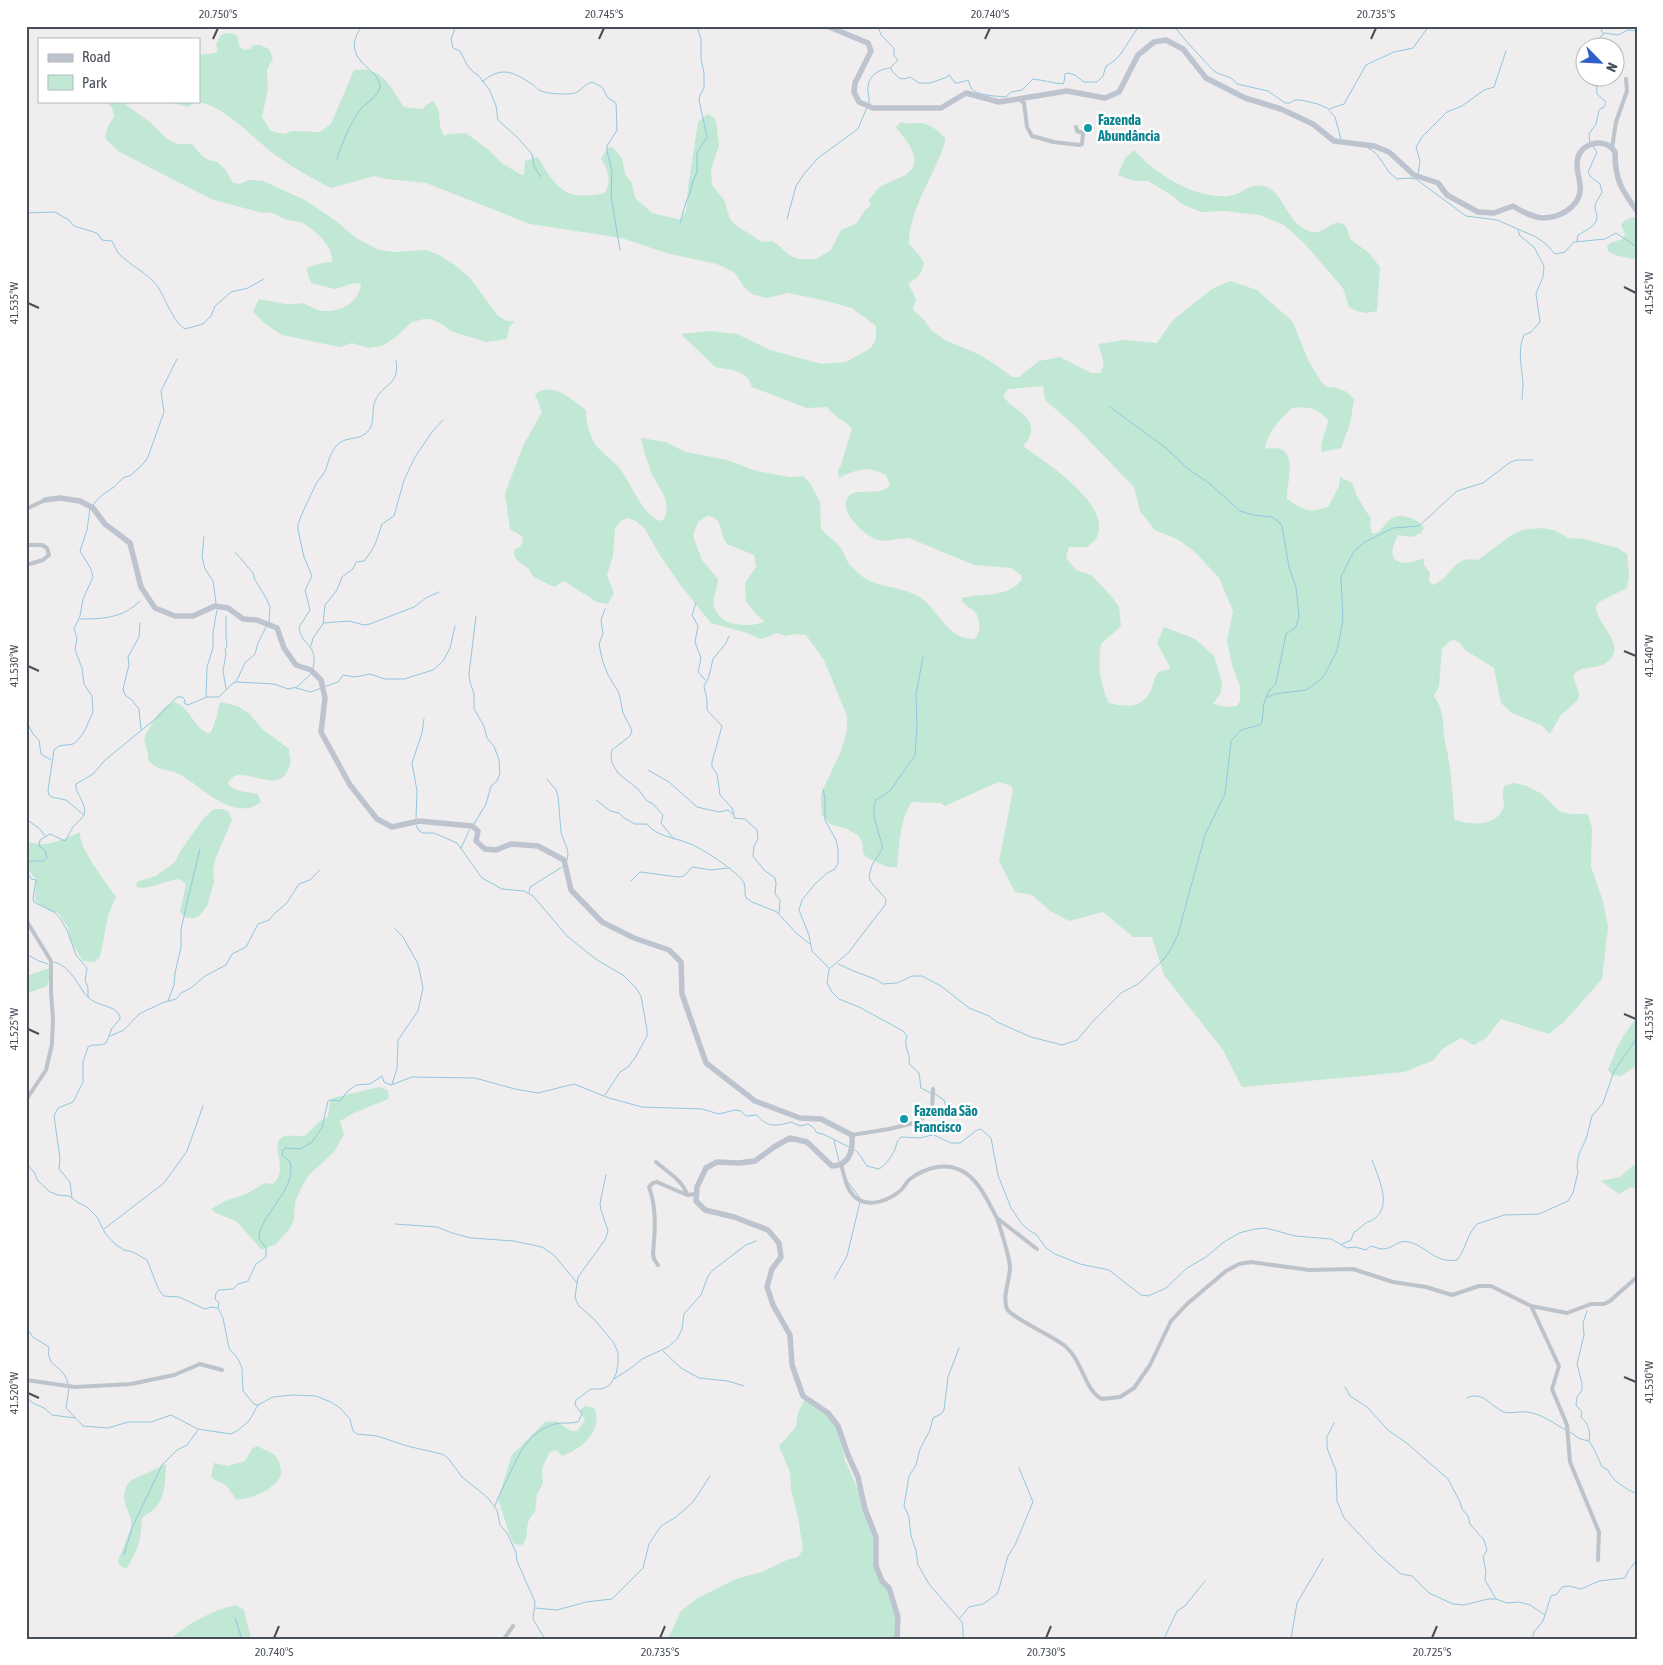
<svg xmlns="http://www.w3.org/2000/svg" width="1663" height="1665" viewBox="0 0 1663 1665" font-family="'Asap Condensed',sans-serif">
	<rect width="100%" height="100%" fill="#efeded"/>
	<path fill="#c0e8d4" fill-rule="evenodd" d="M225,33L235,34L238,38L239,46L244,50L250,49L254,45H260L269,49L273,59L267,69L268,89L262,117L270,130L277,133L284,134L293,131L320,132L331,124L354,70C383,66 390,87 404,107L423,109L426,105L433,101L439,111L440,127L444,136L449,134L466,133L490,151L503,164L522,175H524L525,161L538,157C556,189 567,202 605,193C612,179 608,171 601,158L608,148L612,147L622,158L625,174L632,183L635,198L652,213L681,220L686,211L688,188L698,122L708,114L713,117L716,121L719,145L711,169L712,185L724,200L730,219L737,226L762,242L772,241L778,245L789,255L798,259H816L831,250L841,230L857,223L865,210L871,205L869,200C873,196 875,191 879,188C892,178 921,177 913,153C910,143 901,135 896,127L901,122C909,125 913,123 921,123C930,124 939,131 945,138V142C935,174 908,212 909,244L920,256L924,263C922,274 918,278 908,283L916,299L913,310L925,321L931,330L945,340L978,354L996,365L1012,377H1019L1039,361L1060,357L1091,373H1100C1107,365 1101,353 1098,344L1125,340L1157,343L1172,321L1212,289L1230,281L1257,290L1293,322L1308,360L1322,383L1327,387L1337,388L1347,392L1354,399L1350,424L1341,448L1322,452C1319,441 1327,432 1328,420C1317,408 1308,406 1292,408C1281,418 1268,432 1265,447L1268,449C1301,442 1286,483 1287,499C1304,510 1307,514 1328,507L1339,486L1340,477L1352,483L1357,496L1371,519L1370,525L1372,533C1382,534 1383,524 1391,519C1400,512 1419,518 1424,528L1421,533L1412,537L1398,535C1383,563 1401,568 1424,558V565L1430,573L1429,581L1433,585C1454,577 1451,555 1478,560L1510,536L1522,530L1543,528L1556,531L1568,538L1583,539L1618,548L1627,554L1629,575L1627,588L1599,602L1596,606C1595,625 1632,647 1604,664C1594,670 1579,664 1573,677L1579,693L1578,700L1560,716L1550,734L1541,725L1512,713L1501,703L1494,668L1465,650L1460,643L1455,640L1450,641L1442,649L1439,686L1434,696C1445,712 1442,723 1445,741C1451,767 1453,792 1454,819C1468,826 1500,827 1504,805C1504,801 1503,801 1503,797C1502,794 1504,789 1504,786L1514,783L1527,786L1542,794L1559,811L1569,814H1588L1592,828L1591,867L1603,901L1608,927L1602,979L1565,1021L1549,1034L1501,1019L1486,1038L1474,1045L1461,1038L1442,1049L1434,1060L1404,1072L1242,1087L1223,1050L1164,975L1152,937H1133L1103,912L1069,921L1050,911L1032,895L1015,892L999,861L1013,790L1010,785L998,782L945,806L940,803L912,802C899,819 900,846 897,867H887L866,857L863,852L862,842L859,836L847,829L830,824L822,815L821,804V794L841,751L847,731V716L824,660L806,635L796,634L786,636L777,633L761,639L744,632L711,623L682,587L661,557L645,529L636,521L627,518L621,521L615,528L613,556L607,575L614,593L608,604L597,602L564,581L554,587C549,584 536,579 533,576C531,574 530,571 529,569C523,563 509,559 516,548L520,547L523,541L522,536L510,529L505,493L524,444L542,412L535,394C554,381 570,399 586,410C586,424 589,432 595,444C602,454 613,460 620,469C631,483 643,516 660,521L664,519C673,501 658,488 651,472C647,461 643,449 641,438L665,442L686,452L727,460L756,471L790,477L803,476L810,483L820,502L821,528C826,535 834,540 840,547C844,552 845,558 849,564C852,568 859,573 863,577C881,589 903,586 921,598C939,611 948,640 974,639C981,634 981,619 975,612C971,608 965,606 962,601V598C983,592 1009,599 1022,579L1021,575L1011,568L974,565L909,538C901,538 885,542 879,540C867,538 842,515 846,501C852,483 881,500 890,484L886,475C869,465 856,469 839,478L838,471L841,465L852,428C844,420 834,417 827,407L807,408L752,387L748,378L743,374L733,370L715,367L681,334L710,331L737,334L770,350L822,364L846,362L871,348L876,339V326L852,308L822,300L788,293L767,298L752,294L744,287L735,273L717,264L666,253L622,238L530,224L426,183L387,179L374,176L331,188C311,178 292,167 274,154C258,142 215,97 194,103C192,104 190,106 187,107L176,104L170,101H199V55L215,53L218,50L216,45L220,36ZM1043,386L1045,400L1074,425L1134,487L1140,511L1155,530L1179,540L1196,553L1219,578L1233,611L1227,640L1232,665L1240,686V701L1237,706L1227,707L1213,704L1221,692L1222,682L1214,656L1195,639L1164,627L1157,643L1171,669C1151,672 1158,675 1151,690C1142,709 1127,707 1109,703C1099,682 1098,667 1101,644L1121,626L1119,607L1112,597L1091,575L1076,570L1066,558L1069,547H1087C1089,545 1094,542 1096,539C1115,506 1045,462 1023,446C1026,442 1031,437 1031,432C1033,413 1009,409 1003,395L1009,389ZM707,516C725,517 718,534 727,544L754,555L756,567L745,583L746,601L755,613L765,622C749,628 719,627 714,606C712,598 718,587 718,579L702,560L693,536L698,522Z
		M107,101H121L151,123L166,138L177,144H192C199,152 205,162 216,161L225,169L233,183L240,184L249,180L263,181L305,200L336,221L356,238L379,250L395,252L426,250L439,255L455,265L470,278L498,316L507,321H515L509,327L507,339L486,342L450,331L442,324L430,319H424L412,322L396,337L382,346L368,348L352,343L340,347L282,335L264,323L253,312L259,299C272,301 289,307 302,303C308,305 317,311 324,311C342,312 359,302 361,284L354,283L335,289L311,283L306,268L322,263L332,262C334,247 315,230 303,223C298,221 293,221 288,220C277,217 274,210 262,213L211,199L118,151L105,138L108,126L114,117L113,110Z
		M1134,150C1155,174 1195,199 1228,196C1244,195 1248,181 1267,187C1285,194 1286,225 1312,232C1324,235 1332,218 1343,224L1347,228L1350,239L1369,253L1380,267L1377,311L1366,313L1357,311L1349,307L1343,288L1303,242L1284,225L1260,215L1224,211L1201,212L1182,204L1173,196L1148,181H1134L1118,175L1125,158Z
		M1634,217L1637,222V260L1615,255L1608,251L1607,247L1610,243L1623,239L1625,234L1621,225L1625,220Z
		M174,702C189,706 193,726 207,733L211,732L216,719L220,702L237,706L250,714L261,728L289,749C289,755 292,762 289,768C279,794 250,770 234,776C233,777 229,781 228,782L230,787L240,791L258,794L261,802C233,823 202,786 179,774C167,768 158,772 148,760V753L144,739C150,725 160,707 174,702Z
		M214,809H222L229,812L232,820L216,857L213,869L214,882L207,906L199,916L194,918H186L180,912L186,884L179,879C167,880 146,891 137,887L136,883L139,881L156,876L175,862L181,850L204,818Z
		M80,832C78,848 107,883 116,897L108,915L101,953L99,958L94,962L83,961L70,940L68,927L59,914L43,907L35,900L36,880C26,868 21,857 30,842C48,848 64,839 80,832Z
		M53,967L47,986L26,994V976Z
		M1637,1018V1065L1621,1076L1612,1075L1608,1070C1615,1051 1623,1033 1637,1018Z
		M379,1087L387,1090L389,1095L388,1099L354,1113L340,1121L344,1134L334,1152L310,1174L303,1184L295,1202L294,1220L290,1228L276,1244L262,1250L236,1221L216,1213L211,1209L225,1201L246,1194L265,1183L273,1184C291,1168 266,1142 285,1136C292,1135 299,1137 306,1135L319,1122L328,1117L330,1101L333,1098Z
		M1637,1162V1190L1631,1187L1619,1194L1601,1181L1620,1177Z
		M805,1398L827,1412L837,1425L845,1460L867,1510L876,1540L875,1557L898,1620L896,1639H668L681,1611L696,1599L736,1579L762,1572L789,1559L798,1557L803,1550L798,1517L791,1490L790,1472L779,1446L796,1427L798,1413Z
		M585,1406L594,1408C604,1430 581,1450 562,1456L559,1452L555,1450L549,1453L542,1469L543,1483L537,1494L535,1512C522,1524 531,1535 522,1545L514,1544L510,1536L498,1499L512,1455L545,1422L556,1421L571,1431H577L585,1421L580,1410Z
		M257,1446L275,1455C279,1461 283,1470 280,1477C275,1489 248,1501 236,1499L226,1485L215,1480L211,1476L214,1463L228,1466L245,1461L252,1449Z
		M166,1464C165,1480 166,1500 152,1511C148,1514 145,1515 142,1518C141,1540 138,1551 126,1569L120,1565L118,1561L131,1528V1519L125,1504L124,1496L126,1487L130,1481Z
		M236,1605L244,1610L251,1639H170C189,1623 212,1610 236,1605Z"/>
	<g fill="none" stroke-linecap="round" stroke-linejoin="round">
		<path stroke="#92c6e0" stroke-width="1" d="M456,26L451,39L453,48L460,51L467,65L473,72L478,75L489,89L496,106L498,120L517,137L532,154L534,166L541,177
			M870,26L879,29L881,35L894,48V55L898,60L891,67
			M1174,26L1187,42L1212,69L1217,73L1231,78L1237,84L1268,91L1285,103H1290L1294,100H1301L1318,104L1327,108L1335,117L1341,139
			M1599,26L1603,33
			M1596,48L1597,41L1604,33L1618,35L1628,30L1637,31
			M891,68L892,71L899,78L904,79L910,77L919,83H930L945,78L949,75L955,83H958L968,80C969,83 970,85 971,88C976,96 997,96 1006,97L1011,92L1022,90L1033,79C1043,80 1052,83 1063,84L1064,82L1065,74L1068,73L1075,75L1084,82H1097L1103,76L1106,66L1114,61L1120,55L1139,26
			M482,82C501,66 512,71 532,84C535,86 538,90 541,91C549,94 560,94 568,94C582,94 581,85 592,82L602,87L608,98L616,103L617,130L607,146V151L612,171L611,196L620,250
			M869,103C870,97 867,92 868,86C870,74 880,69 890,68
			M1329,109L1344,104L1366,65L1394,52L1413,48L1429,26
			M1590,144L1589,134L1596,124L1599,110L1604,107L1606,102L1597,94L1596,78
			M1368,148C1382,154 1383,170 1397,179L1409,178L1416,179L1466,216L1497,220L1536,237L1546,244L1554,253L1557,254L1565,252L1574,242L1605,239L1616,233L1637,247
			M337,159C342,143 350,124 360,110C366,102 379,97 380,86C380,68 337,60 362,26
			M1418,174L1420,161L1416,147L1422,137L1447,112L1462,106L1484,90L1494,87L1506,51
			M26,213L55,212L69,220L74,226L97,233L102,240L112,241C114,245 116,250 119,254C131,266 148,273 158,287C165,298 174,323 185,329L203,324L211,316L215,306L231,292L248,288L264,279
			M787,219L796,186L804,174L818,158L858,129L867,107
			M680,223L686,202L690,193L693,181L697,172V153L707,137L699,100L700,95L704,88V73L701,59V39L697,26
			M1518,230L1520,236L1534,247L1544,266L1543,277L1536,293L1540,322L1531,332L1524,335C1517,350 1522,368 1523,384C1523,389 1522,394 1522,400
			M1577,241L1578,235C1586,230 1598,226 1597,215C1596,212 1595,210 1595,207C1595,202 1600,197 1602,192L1600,184L1591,177L1588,172L1597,152L1593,146
			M93,505L101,496L114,487L123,478L131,475L144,463L148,457L164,412L161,391L177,359
			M204,537L202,557L205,569L213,581L216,603
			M235,552L253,573L255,580L266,598L270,607L269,622
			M696,603L692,615L698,626L695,642L701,658L698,672L705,680
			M605,609L601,620L603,634L599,644L602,659L608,675L619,693L623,713L632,730L630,736L612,750L611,756L612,763L618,773L639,790L646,800L653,804L663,815L661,823L674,839
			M80,619C104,619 123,618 140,601
			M140,623L139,637L128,657L129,665L123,689L125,695L132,700L139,709L141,729
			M324,623L349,621L364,625L370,624L414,607L426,598L439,592
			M729,636L726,643L713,659L709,676L704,687L707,699V710L722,726L712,762V767L717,774L720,795L732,808L734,814
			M311,646L313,638L323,624L325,605L337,590L342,577L353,569L356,562L364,561C376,546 376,542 382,524L394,516L404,480L415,457L432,432L443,420
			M923,657L916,694L917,729L915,755L890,791L876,800L874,806V817L882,845V849L872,865L869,877L871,882L886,899L885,905L848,953L829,969L827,983L832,992L839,999L859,1007L903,1031L907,1036C904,1043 907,1049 909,1056C910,1059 909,1061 909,1064L919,1073L921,1088L931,1093
			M313,668C319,644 301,646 299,627L310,610L305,590L312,576L304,557L298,530V524C303,510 311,495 317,482C320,478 324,474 326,469C329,460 330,453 337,445C344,437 357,440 365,434C377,425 370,410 376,399C384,383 400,385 396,361
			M237,682L274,684L288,689L297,687L311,674
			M324,687L338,682L343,675L355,677L370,674L385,679H404L433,670L443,661L450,648L455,626
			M296,688L311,692L321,688
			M226,689L223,671L226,654L225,650L227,646L226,636V616
			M206,697L207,667L213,648V632L217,610
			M1268,697L1275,694L1306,690L1321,679L1325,674L1337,651L1343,620L1341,577L1354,551L1365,542L1393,528L1419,526L1457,491L1483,483L1509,463L1516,460H1533
			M26,721L33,734L39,740L41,754L51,760
			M648,770L669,782L697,807L719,812L728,810L734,815V818L745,819L757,830L758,839L754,846L753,856L764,870L775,878L776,884L775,894L780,900L779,913
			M547,779L556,790L558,796C559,806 560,821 561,832C563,843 572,850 566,862
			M823,789L825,798V820L836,840L838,849V863L835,869L827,873L815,884L802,900L799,910L809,935L812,951L829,968
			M596,800L610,811L619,813L624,818L635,824H647C657,837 674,837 688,843C699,846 740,873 744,883C746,888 744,893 746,898L752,902L777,912L796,933L810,944
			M84,815L66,800L52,797L49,795L48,790L54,750L59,746L73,744L77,741L84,732L93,712L92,696L84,684L82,668L75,650L77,638L74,629L80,616L83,599L93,577L91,569L80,551L87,530L90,508
			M416,818L417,791L412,763L422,733L424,719
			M26,819L40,829L45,836
			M474,824L486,804L491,786L497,781L500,773L499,760L494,746L487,738L484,726L474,709V694L470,682L469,674L476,616
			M416,825L419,831L423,833H434L457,843L482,878L502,889L524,891L533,896L568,937L597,960L623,975L636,988L641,996L647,1030V1036L635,1058L628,1067L620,1072L605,1095
			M461,848L470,829
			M631,881L640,872L678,877L684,876L692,867L711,870L728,868
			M529,892L530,887L562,867
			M26,954L39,961L48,964
			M54,962C72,966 78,988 89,998C99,1007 113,1004 120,1016V1019L112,1028L106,1043C100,1047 93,1043 88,1047L83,1062V1082L73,1102L58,1108L54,1116L60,1158L59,1169L70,1182L72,1198
			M838,964L856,972L875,979L883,984L897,983L912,976H922L941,986L969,1008L989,1016L997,1022L1031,1037L1062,1045L1077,1040L1095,1019L1121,993L1138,984L1164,959L1171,949L1178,934L1205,835L1225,794L1231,741L1241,730L1259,725L1262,723L1264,703L1269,691L1276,683L1286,634L1296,627L1299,617L1296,587L1289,567L1282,526L1279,522L1272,517L1253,515L1240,511L1210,484L1187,468L1166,448L1110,407
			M88,997V988L85,980L87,968L76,955L67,930L60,918L54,912L34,902L33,898L36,880L31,879L28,873L27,864L31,861H43L47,858L45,850L39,846L40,840L50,834L65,841C68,837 70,832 73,827C83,816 89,816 81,799C79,794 75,790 76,784L93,774L104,761L160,715L177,697H182L185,700L184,703L188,705L207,697H219L233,683L236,682L245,663L255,654L258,643L267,625
			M168,1001L174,985L175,973L181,947V930L185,911L200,849
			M110,1036L124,1030L139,1014L162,1003L176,999L181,993L191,988L205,976L226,965L232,954L246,947L258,924L269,920L276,912L286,904L299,884L310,880L320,870
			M392,1084L397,1069L398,1040L418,1011L423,988L418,964L403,937L394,928
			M934,1135L951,1143H960L977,1130L981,1129L991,1138L998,1175L1011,1208L1022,1224L1030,1231L1036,1234L1046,1248L1055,1254L1080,1264L1109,1270L1141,1295L1148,1296L1166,1288L1187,1268L1206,1257L1224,1242L1239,1233L1255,1229L1266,1228L1295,1236L1331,1239L1347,1248L1355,1247L1366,1250L1371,1246C1375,1247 1379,1249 1383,1249C1393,1249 1398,1239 1409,1242C1426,1246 1436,1264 1457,1260C1466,1249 1467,1234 1477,1224L1504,1215L1539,1214L1568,1201L1573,1193L1578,1172L1577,1165L1579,1154L1586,1139L1592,1116L1603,1103L1614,1071L1637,1038
			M834,1141L839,1161
			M855,1150L859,1154L867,1166L879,1169C886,1165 892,1156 895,1149C897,1143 897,1141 901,1137L920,1138L932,1135L948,1113L944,1100L935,1094
			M26,1163L34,1172L38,1181L50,1192L58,1195L69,1196L77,1202L87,1207L97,1217L105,1233L115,1244L124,1250L133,1252L147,1260L159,1290L164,1296L179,1297L205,1309L212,1307L217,1308
			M847,1181L860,1198
			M395,1224L437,1227L452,1233L471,1238L514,1241L542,1247L555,1256L577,1283
			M104,1229L164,1183L187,1151L203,1106
			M1342,1244L1351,1240L1354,1232C1359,1230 1362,1225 1366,1223C1373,1219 1367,1224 1374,1219C1393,1206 1378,1177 1372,1160
			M834,1279L847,1256L860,1202
			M1587,1311L1583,1323L1584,1335L1577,1364L1582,1383V1390L1577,1397L1576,1405L1582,1412L1581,1417C1588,1424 1591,1430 1589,1441
			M26,1327L33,1337L49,1347C49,1350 48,1353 49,1356C51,1368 65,1367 68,1384
			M959,1348L948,1377L944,1410L941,1414L933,1418L930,1430L920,1449L916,1465L909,1476L904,1506L909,1517L911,1536L916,1550L918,1565L929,1584L962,1622L963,1628V1639
			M663,1351L681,1368L699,1378L728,1381L744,1386
			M614,1379L631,1368L642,1359L668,1347L677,1339L682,1329L684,1314L701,1295L708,1276L713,1270L746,1245L756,1241
			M1345,1387L1350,1396L1367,1407L1388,1430L1408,1444L1448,1479L1460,1502L1462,1509L1468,1516L1470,1524L1484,1540L1487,1550L1483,1557L1486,1572L1485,1580L1496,1599
			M69,1388L66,1408L83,1426L108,1428L128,1422H151L171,1415L198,1429L231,1434L237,1431L249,1421L258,1405L273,1397L293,1395L316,1396L331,1402L340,1408L350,1419L353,1431L357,1434L377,1436L407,1446L442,1454L448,1458L462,1477L487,1497L497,1510L500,1525L507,1533L516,1552L517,1561L535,1602L533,1619L545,1639
			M26,1397L33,1403L44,1408L52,1415L75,1418
			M1467,1398C1483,1390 1491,1407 1504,1412C1511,1414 1520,1411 1527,1412C1542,1414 1553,1423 1566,1430
			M258,1405L254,1404L243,1391L242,1368L238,1359L229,1348L223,1318L218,1308L219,1303L215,1299L216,1293L219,1290L233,1289L238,1284L248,1281L256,1264L266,1257V1248L259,1239C258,1216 298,1189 290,1162L282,1155L283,1150L286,1148L300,1149L312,1142L322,1128L328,1101L331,1100L340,1101L347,1092L356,1085L370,1084L382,1076L384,1082L391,1085L412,1077L475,1078L515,1089L538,1093L574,1084L609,1098L642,1107L702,1109L719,1114L735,1110L741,1111L746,1116L757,1115C767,1128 777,1126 791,1122L800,1126L808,1124L814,1128L817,1133L823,1134L849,1147
			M1334,1423L1327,1437V1448L1336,1471L1337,1501L1344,1518L1379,1555L1401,1574L1412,1576L1429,1593L1453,1604L1464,1605L1488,1599H1496L1507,1603L1519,1602L1530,1605L1545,1615
			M1570,1432L1580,1439L1589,1441L1595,1451L1602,1467L1608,1470C1612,1481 1626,1489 1637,1494
			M495,1506C499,1493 506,1483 511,1471C521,1450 530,1431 555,1424C562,1422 570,1424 578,1422L582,1414L575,1405L576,1400L591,1389H602L610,1385L616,1374L618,1364V1353L614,1343L594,1319L578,1305L575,1297L578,1277L605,1240L608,1231L601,1210L600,1203L606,1175
			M124,1555L132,1528L162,1465L177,1450L187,1445L198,1430
			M535,1608L557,1610L586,1602L612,1599L643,1568L649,1544L661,1526L676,1517L693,1502L710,1476
			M235,1618L242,1639
			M960,1618L969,1607L983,1604L997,1594L999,1589L1008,1556L1015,1545L1033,1502L1019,1468
			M1164,1639L1177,1611L1185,1606L1205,1581
			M1291,1639L1297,1603L1323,1559
			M1532,1639L1534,1632L1543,1621L1551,1596L1557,1594L1562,1587L1569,1586L1581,1589L1599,1581L1625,1578L1628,1571L1637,1560"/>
		<path stroke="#bdc3ca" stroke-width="4" d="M1019,99L1024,103L1027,127L1032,136L1054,142L1079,145L1082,144L1083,133L1077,131L1076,127
			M1612,148L1616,122L1627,91L1626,79
			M26,509L45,500
			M26,545H42L47,548L49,555L43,560L26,565
			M26,920L51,961V993L53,1018L52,1044L46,1070L26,1100
			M852,1135L889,1129L918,1122L932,1110L933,1089
			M656,1162C666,1171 684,1181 687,1195
			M841,1165C844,1173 845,1184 850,1191C862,1210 885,1203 900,1191C904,1188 906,1182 910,1179C925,1168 946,1161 964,1172C980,1182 988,1202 997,1218
			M1037,1249L997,1218C1001,1231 1009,1254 1010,1267C1010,1280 1002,1296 1007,1309C1011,1317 1054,1337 1065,1346C1083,1361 1084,1390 1102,1399L1120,1397L1134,1388L1150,1365L1171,1321L1187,1304L1226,1271L1239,1264L1251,1262L1309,1270L1353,1269L1393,1282L1426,1287L1452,1295L1479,1286H1491L1531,1306L1567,1313L1591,1304H1604L1610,1301L1637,1277
			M658,1265L654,1259L653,1254C655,1230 657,1209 649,1187L653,1183L657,1182L687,1195L697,1194
			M1531,1306L1559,1366L1552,1389L1567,1425L1570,1462L1599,1532L1598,1560
			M26,1380L75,1387L131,1384L174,1375L200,1364L222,1370
			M504,1639L513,1626"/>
		<path stroke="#bdc3cf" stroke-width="5.5" d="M827,26L868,43L871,51L855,83L854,92L859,102L873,108H941L966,93L999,102L1067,91L1105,98L1119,92L1138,55L1154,42L1166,40L1183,49L1206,78L1245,98L1281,109L1313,124L1334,141L1374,146L1389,152L1414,175L1438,183L1447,195L1478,212L1494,213L1513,206C1521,211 1532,217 1542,218C1558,218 1577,209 1580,192C1582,180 1574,170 1578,157C1584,141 1606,138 1615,152C1615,180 1621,189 1637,211
			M45,500L60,498L80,501L93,508L105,524L130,543L141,587L155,608L175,616H193L215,606L228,608L243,619L257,620L277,628L284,648L296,665L311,670L321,680L325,698L321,732L350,785L377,819L392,827L419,821L472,826L478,831L476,841L485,849L496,850L511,844L538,846L564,860L571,890L602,922L634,938L669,950L681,962L682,994L706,1063L755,1101L800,1118L821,1119L852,1135C853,1151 850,1165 832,1166L807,1142L790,1138L774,1147L755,1161L739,1163L717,1162L706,1168L697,1187L696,1201L705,1210L734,1217L768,1230L779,1243L781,1257L772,1269L767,1287L773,1305L790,1335L792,1365L803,1396L828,1413L838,1426L848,1455L858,1477L865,1509L876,1537V1566L882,1581L889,1588L898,1617L897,1639"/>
	</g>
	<path fill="none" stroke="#484e58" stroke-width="2" d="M213,39L218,28M599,39L604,28M985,39L990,28M1371,39L1376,28M1624,287L1636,293M28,303L39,308M1624,651L1636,656M28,666L39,671M1624,1014L1636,1019M28,1029L39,1034M1624,1377L1636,1382M28,1393L39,1398M274,1638L279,1626M660,1638L665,1626M1046,1638L1051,1626M1432,1638L1437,1626"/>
	<g fill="#0f9aa8" stroke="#fff" stroke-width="2">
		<circle cx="1088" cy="128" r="5"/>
		<circle cx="904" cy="1119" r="5"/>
	</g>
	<g text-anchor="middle" stroke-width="5" stroke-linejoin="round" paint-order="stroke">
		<g font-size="14" font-weight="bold" fill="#0d838f" stroke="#fff" text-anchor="start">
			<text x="1098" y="125">Fazenda<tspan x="1098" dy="16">Abundância</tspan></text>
			<text x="914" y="1116">Fazenda São<tspan x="914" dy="16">Francisco</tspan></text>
		</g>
	</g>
	<rect width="1663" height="1665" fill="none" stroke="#ffffff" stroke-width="55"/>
	<rect x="38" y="38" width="162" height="65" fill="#ffffff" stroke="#b6b8bc"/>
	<rect x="48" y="54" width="25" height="8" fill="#bdc3cf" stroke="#b6b8bc"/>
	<text x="82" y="62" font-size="15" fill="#484e58">Road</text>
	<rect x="48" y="75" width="25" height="15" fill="#c0e8d4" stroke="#b6b8bc"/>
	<text x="82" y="88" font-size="15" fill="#484e58">Park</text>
	<g transform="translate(1600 62) rotate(114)"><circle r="24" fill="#ffffff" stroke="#b6b8bc"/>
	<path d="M0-4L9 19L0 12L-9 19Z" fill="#2f5fc8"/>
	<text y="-8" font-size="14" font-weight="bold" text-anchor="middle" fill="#484e58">N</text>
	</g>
	<rect x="28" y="28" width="1608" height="1610" fill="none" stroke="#484e58" stroke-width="2"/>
	<g font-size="12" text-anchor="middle" fill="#484e58">
		<text x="218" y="18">20.750°S</text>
		<text x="604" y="18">20.745°S</text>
		<text x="990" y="18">20.740°S</text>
		<text x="1376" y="18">20.735°S</text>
		<text transform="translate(1649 293) rotate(-90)" y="4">41.545°W</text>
		<text transform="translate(14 303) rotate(-90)" y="4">41.535°W</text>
		<text transform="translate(1649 656) rotate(-90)" y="4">41.540°W</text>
		<text transform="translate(14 666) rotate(-90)" y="4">41.530°W</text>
		<text transform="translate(1649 1019) rotate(-90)" y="4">41.535°W</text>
		<text transform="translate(14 1029) rotate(-90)" y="4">41.525°W</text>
		<text transform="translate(1649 1382) rotate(-90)" y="4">41.530°W</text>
		<text transform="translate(14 1393) rotate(-90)" y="4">41.520°W</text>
		<text x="274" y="1656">20.740°S</text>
		<text x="660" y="1656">20.735°S</text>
		<text x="1046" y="1656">20.730°S</text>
		<text x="1432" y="1656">20.725°S</text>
	</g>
</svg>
